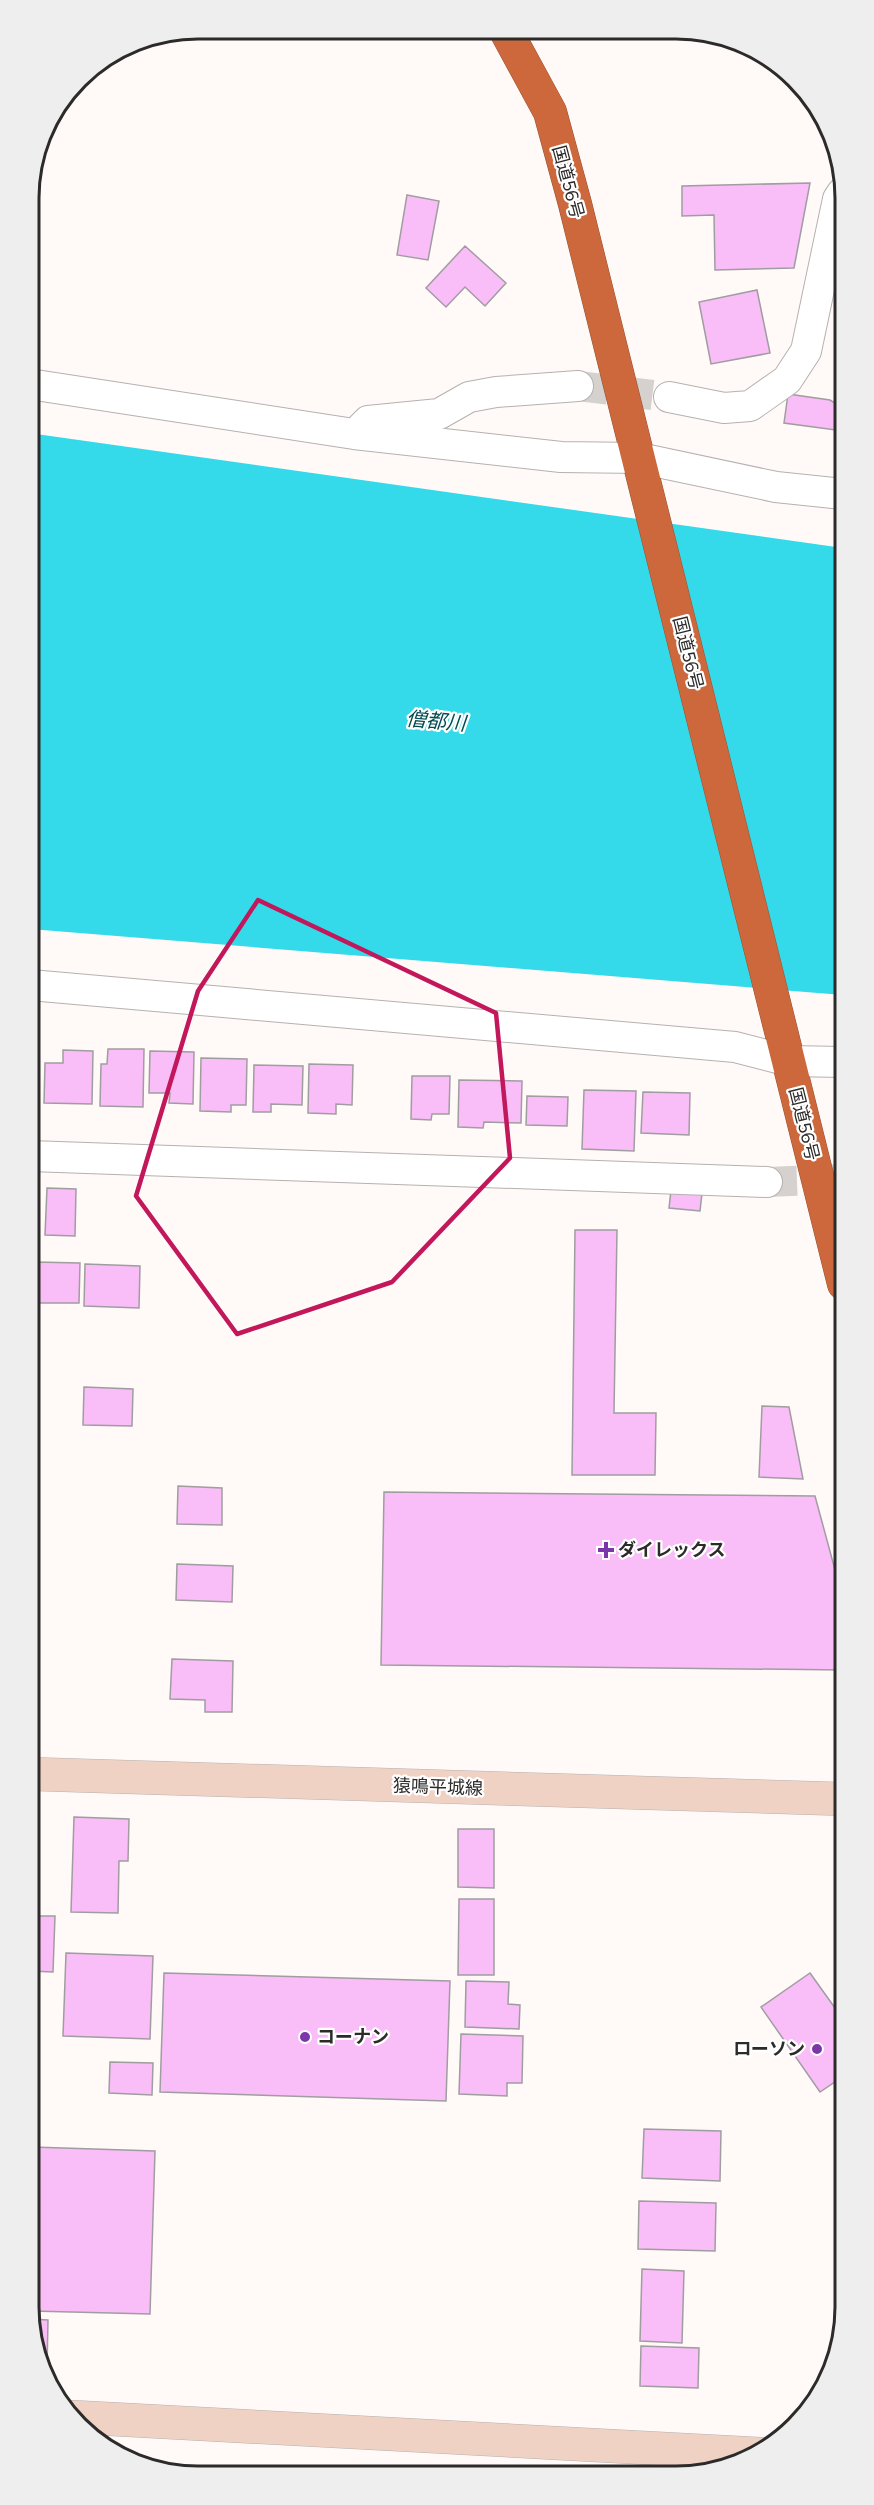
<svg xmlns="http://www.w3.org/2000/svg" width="874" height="2505" viewBox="0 0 874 2505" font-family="Figtree,'Noto Sans JP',sans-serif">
	<rect width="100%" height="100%" fill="#fffaf7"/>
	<path fill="#34daea" d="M29,433L843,548V995L30,929Z"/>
	<path fill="#f9bdf8" stroke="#a09da0" stroke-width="1.5" d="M810,183L794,268L715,270L714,215L682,216V186Z
		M407,195L439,201L428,260L397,255Z
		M465,246L506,283L485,306L465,287L446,307L426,288Z
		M757,290L770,353L711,364L699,302Z
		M788,394L830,400L843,408V431L784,423Z
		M108,1049H144L143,1107L100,1106L101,1064H107Z
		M63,1050L93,1051L92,1104L44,1103L45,1063H63Z
		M150,1051L194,1052L193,1104L169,1103L170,1093H149Z
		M201,1058L247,1059L246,1105H231V1112L200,1111Z
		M30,1062H39L38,1111H30Z
		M309,1064L353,1065L352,1105L336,1104V1114L308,1113Z
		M254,1065L303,1066L302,1105L271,1104V1112H253Z
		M412,1076H450L449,1114H432L431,1120L411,1119Z
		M459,1080L522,1081L521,1123L484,1122L483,1128L458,1127Z
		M584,1090L636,1091L634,1151L582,1149Z
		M643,1092L690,1093L689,1135L641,1133Z
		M527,1096L568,1097L567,1126L526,1125Z
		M672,1181L703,1184L700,1211L669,1208Z
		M47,1188L76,1189L75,1236L45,1235Z
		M575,1230H617L614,1413H656L655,1475H572Z
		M35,1262L80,1263L79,1303H33Z
		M85,1264L140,1266L139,1308L84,1306Z
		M84,1387L133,1389L132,1426L83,1425Z
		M762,1406L789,1407L803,1479L759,1477Z
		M178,1486L222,1488V1525L177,1524Z
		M384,1492L815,1496L844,1603V1670L381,1665Z
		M177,1564L233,1566L232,1602L176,1600Z
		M172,1659L233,1661L232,1712H205V1700L170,1699Z
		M74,1817L129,1819L128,1861H119L118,1913L71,1912Z
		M458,1829H494V1888L458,1887Z
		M459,1899H494V1975H458Z
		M31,1916H55L53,1972L31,1971Z
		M66,1953L153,1956L150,2039L63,2036Z
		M164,1973L450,1981L446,2101L160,2092Z
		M810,1973L845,2022V2075L820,2092L761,2007Z
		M466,1981L509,1982L508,2004L520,2005L519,2029L465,2027Z
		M461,2034L523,2036L522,2083H507V2096L459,2094Z
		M110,2062L153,2063L152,2095L109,2093Z
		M644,2129L721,2131L720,2181L642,2178Z
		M32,2147L155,2151L150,2314L32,2311Z
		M639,2201L716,2203L715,2251L638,2249Z
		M642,2269L684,2271L682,2343L640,2341Z
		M32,2319L48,2320L47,2368L32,2340Z
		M641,2346L699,2348L698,2388L640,2386Z"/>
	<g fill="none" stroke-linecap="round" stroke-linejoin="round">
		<path stroke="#d5d1ce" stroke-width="30" stroke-dasharray="30 15" stroke-linecap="butt" d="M578,386L669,397
			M767,1182L844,1179"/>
		<defs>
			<path id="street" d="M29,384L354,434L561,457L639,458L776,487L843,494
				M669,397L724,408L750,406L787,380L806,351L838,199L842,193
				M361,428L368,421L439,414L469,397L496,392L578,386
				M30,985L735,1047L789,1061L843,1062
				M30,1156L767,1182"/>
			<path id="secondary" d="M31,1774L844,1799
				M73,2417L760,2454"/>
			<path id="highway" d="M506,31L550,112L575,204L844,1284"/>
		</defs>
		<use href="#street" stroke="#b6b1af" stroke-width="32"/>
		<use href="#secondary" stroke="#b6b1af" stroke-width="34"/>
		<use href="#highway" stroke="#945336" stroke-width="34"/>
		<use href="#street" stroke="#fff" stroke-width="30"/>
		<use href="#secondary" stroke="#f0d2c4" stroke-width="33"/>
		<use href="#highway" stroke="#cc683c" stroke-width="33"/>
	</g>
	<path fill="none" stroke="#c2185b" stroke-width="4.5" stroke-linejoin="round" d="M258,900L496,1013L510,1158L392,1282L237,1334L136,1196L198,991Z"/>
	<g fill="#7b36a9" stroke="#fff" stroke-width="2">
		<path d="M603 1541h6v6h6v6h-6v6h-6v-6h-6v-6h6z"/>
		<circle cx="305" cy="2037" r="6"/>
		<circle cx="817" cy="2049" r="6"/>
	</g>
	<g text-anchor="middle" stroke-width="4.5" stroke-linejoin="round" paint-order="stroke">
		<g font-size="18" fill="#2c2b2a" stroke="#fff">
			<text transform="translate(568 182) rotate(75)" y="6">国道56号</text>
			<text transform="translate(688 653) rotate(76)" y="6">国道56号</text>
			<text transform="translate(804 1124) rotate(76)" y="6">国道56号</text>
			<text transform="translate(438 1787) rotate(2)" y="6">猿鳴平城線</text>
		</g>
		<g font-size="18" font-weight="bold" fill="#2c2b2a" stroke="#fff" text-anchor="start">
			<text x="618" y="1556">ダイレックス</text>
			<text x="317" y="2043">コーナン</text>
			<text x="805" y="2055" text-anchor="end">ローソン</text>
		</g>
		<g font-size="20" font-style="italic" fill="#034c53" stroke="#fff">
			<text transform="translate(436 721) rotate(5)" y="7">僧都川</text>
		</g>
	</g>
	<path d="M0 0H874V2505H0ZM198 39H676A159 159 0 0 1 835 198V2307A159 159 0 0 1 676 2466H198A159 159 0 0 1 39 2307V198A159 159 0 0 1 198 39Z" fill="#eee" fill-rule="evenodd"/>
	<path fill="none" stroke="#2c2b2a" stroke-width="3" d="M198 39H676A159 159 0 0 1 835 198V2307A159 159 0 0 1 676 2466H198A159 159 0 0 1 39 2307V198A159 159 0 0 1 198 39Z"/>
</svg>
